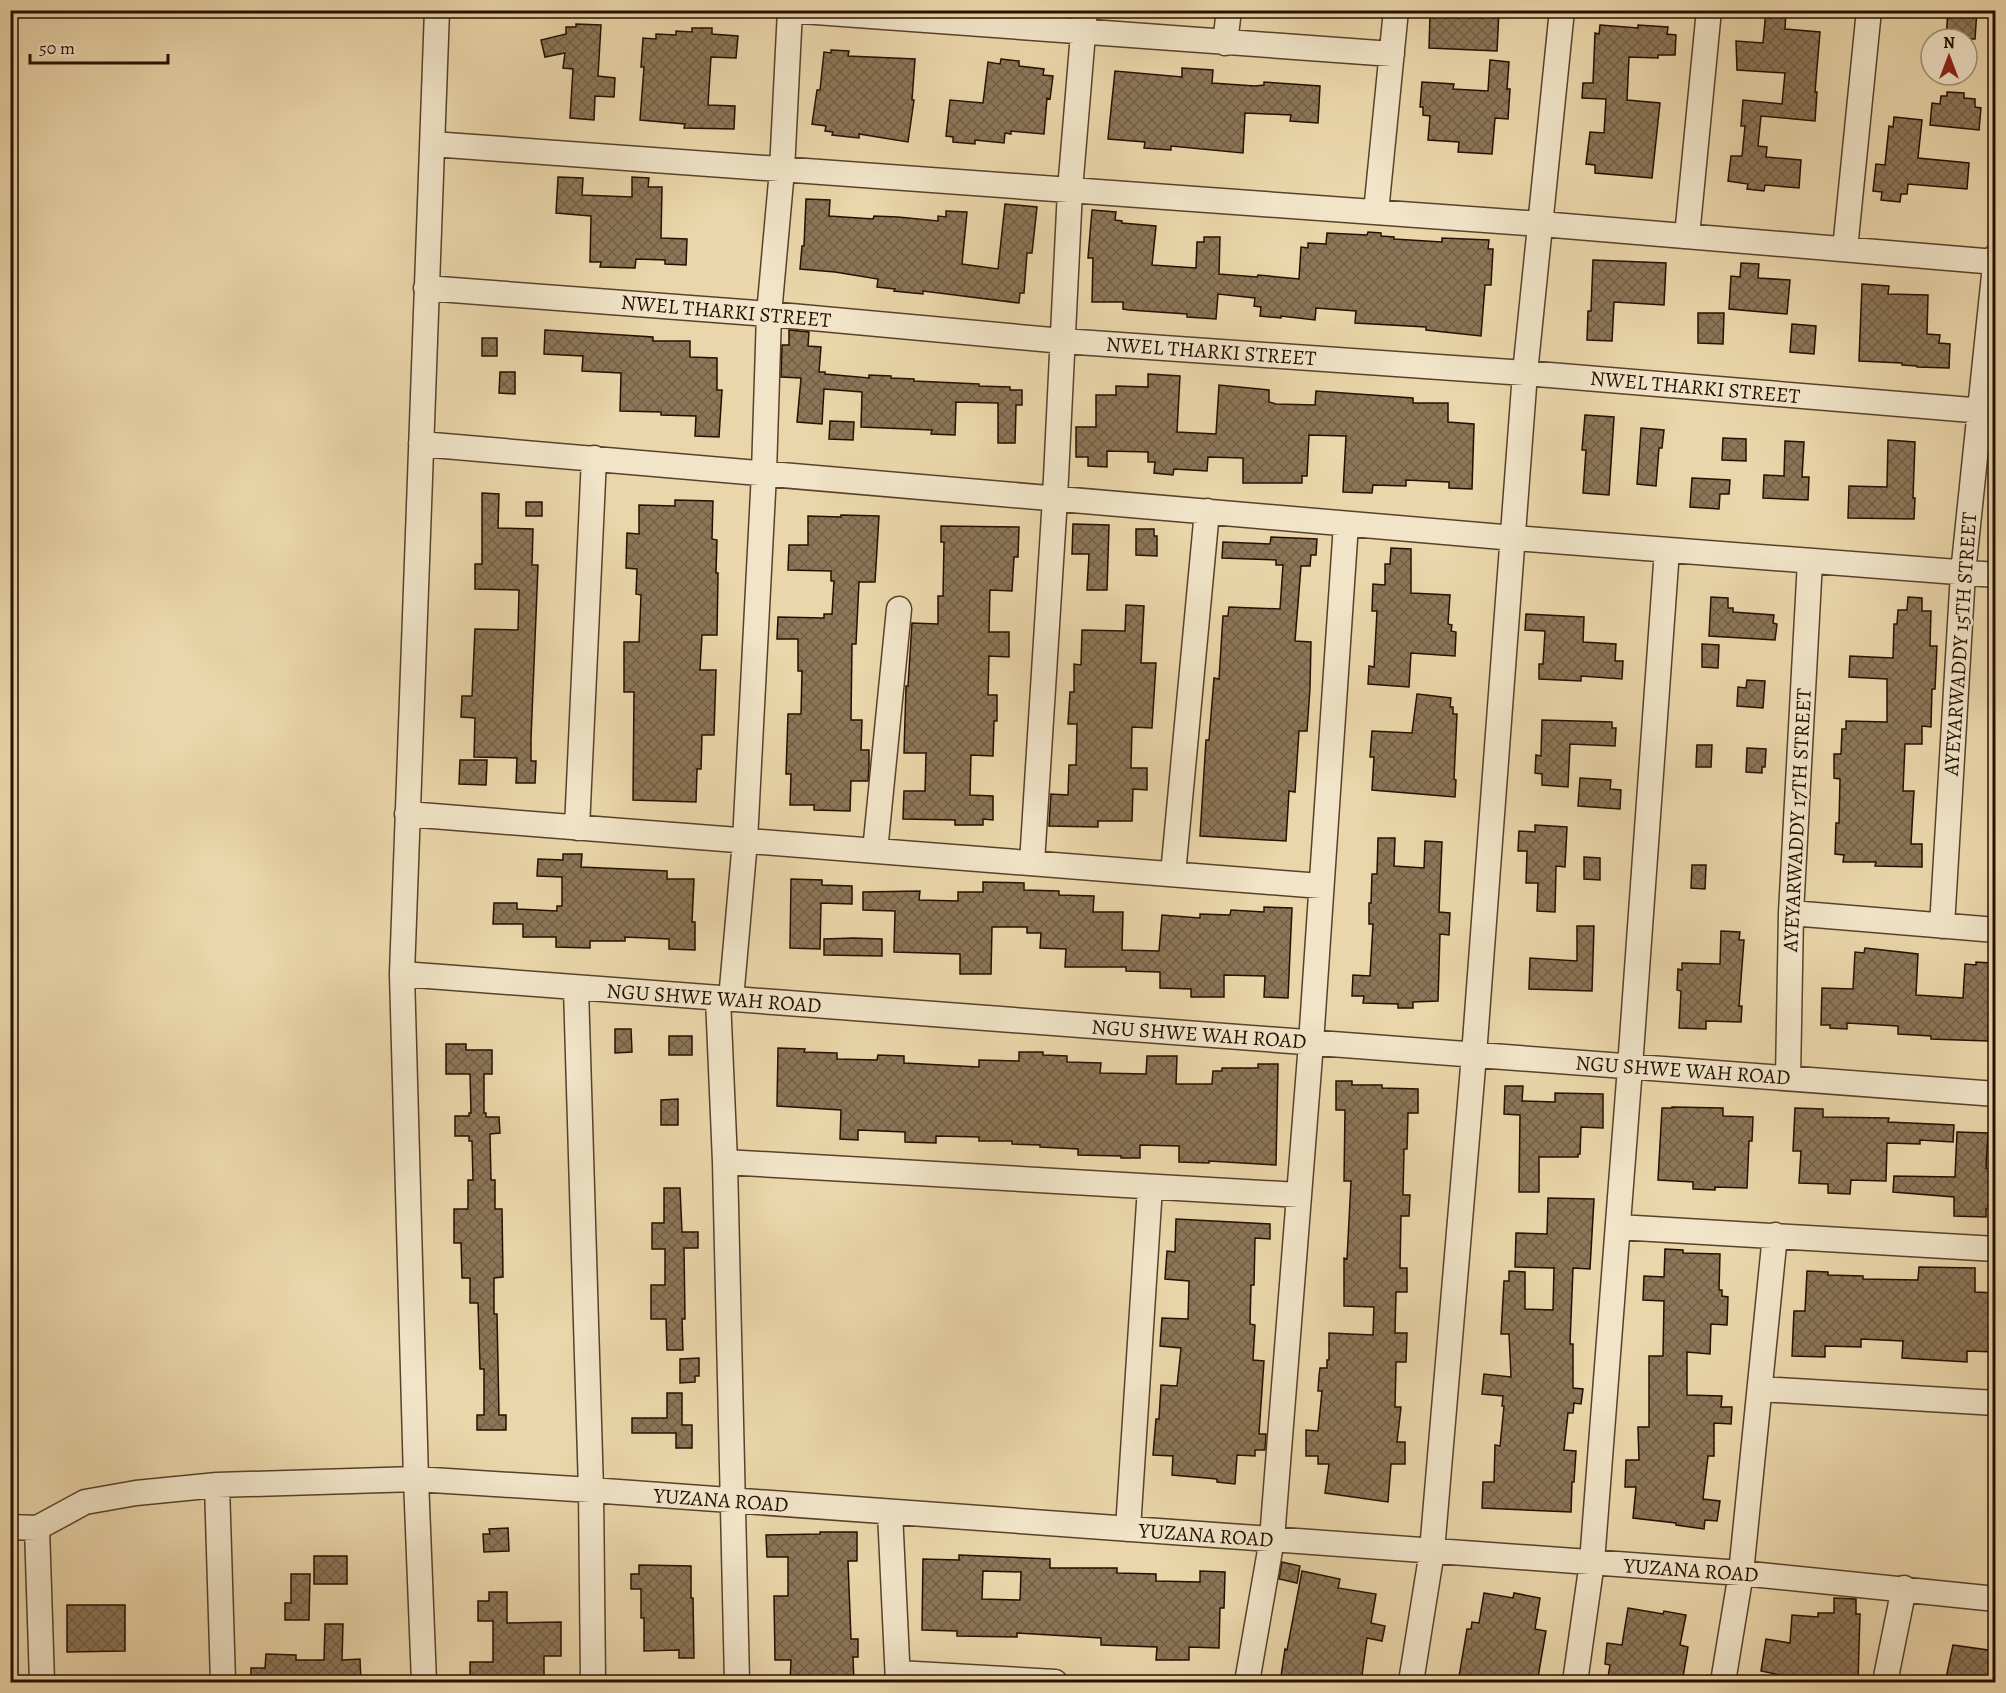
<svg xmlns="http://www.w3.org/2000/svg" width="2006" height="1693" viewBox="0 0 2006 1693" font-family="Alegreya,serif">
	<defs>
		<pattern id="building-cross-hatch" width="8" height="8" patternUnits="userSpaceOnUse" patternTransform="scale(1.5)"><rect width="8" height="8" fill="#8c7658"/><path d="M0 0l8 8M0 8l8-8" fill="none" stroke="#725f46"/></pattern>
	</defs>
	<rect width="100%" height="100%" fill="#ead6aa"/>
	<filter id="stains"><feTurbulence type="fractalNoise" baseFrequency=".00333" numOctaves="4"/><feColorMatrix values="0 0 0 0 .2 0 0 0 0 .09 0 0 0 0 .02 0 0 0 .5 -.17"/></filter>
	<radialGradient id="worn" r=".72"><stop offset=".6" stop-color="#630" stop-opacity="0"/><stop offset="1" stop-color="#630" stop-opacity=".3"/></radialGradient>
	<path fill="url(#building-cross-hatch)" stroke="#270f00" stroke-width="1.5" fill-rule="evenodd" d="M1471,10H1499L1497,51L1429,48L1430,15L1471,17Z
		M1766,10H1786L1785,29L1820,32L1815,92H1817L1815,121L1761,116L1758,146L1767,147L1766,157L1801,160L1799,188L1765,185L1764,191L1747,189L1748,184L1728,181L1731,156H1742L1745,126H1741L1743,100L1782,104L1785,73L1737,70L1736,41L1763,43Z
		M1948,10H1977L1975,39H1946Z
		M576,24L601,25L598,76L615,78L614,97L595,96L594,120L570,118L573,69L563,68L565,53L545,57L541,40L566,34V27H576Z
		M1600,25L1638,28V25L1668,27L1667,34L1676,35L1675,55H1658V58L1629,57L1627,100L1660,103L1652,178L1595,173V165L1586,164L1590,132L1604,133L1606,99L1582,98L1583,83H1593L1595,33L1599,34Z
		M692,28H712V34L738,36L736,58L711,57L708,105L735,106L734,129L684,128L685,124L640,120L644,67H641L643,38L656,39V34L676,35V31L692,32Z
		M831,50L849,51L848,56L915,59L912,100H914L908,142L859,134V138L832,135L833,132L825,131L826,126L812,124L817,90H820L824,52L831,53Z
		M1001,59L1019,61V66L1044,69L1043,75L1053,76L1050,99L1047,98L1044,134L1011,131V134L1005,133L1004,143L975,140V144L953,142V137L946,136L950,100L983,103L988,62L1000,64Z
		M1490,60L1509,62L1507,89H1510L1508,119L1495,118L1492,154L1458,152L1459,142L1428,140L1430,116L1423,115V107H1420L1422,82L1454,84L1453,89L1488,91Z
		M1182,68L1213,70L1212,83L1255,86L1264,85V82L1320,86L1318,123L1290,121L1291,115L1245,113L1243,153L1171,146V150L1144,148L1145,142L1108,139L1115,71L1182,77Z
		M1947,92L1964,93V98L1975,99V107L1981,108L1979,130L1930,125L1932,103L1940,104L1941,96H1947Z
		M1894,117L1922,120L1918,158L1969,163L1967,189L1908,184L1907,194H1901L1900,202L1881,200L1882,192L1873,191L1876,164L1885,165L1889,126L1893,127Z
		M558,177L583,178L582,195L632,197V177L649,178L648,187H662L661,238L687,239L686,265L665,264V260L636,259L635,268L600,267L601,262H590L591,216L556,213Z
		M806,199L830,200L829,216L873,219L874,216L898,217L938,221V216L946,217V211L967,212L962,264L998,269L1005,204L1037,207L1032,253H1027L1024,293H1020L1019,303L923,291V294L894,291L895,289L877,287L878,279L835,272L800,269L802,246H804Z
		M1092,210L1116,212L1115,220L1122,221V223L1156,226L1152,265L1196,268L1197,242H1204V237H1220L1219,274L1257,277L1258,275L1299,279L1301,247L1308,248V243L1326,244L1327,233L1367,235L1368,232L1381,233V236L1394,237V239L1442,242V238L1489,240L1488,249H1493L1491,285H1485L1481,336L1426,330V327L1355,323L1356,311L1316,308L1315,320L1281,316V318L1260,316L1261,307L1254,306L1255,298L1218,294L1216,319L1187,317V314L1129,310L1123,309V302H1092L1093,258H1088Z
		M1593,260L1666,263L1664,305L1614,302L1612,341L1587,340L1588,311H1591Z
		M1741,263L1759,264L1758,278L1790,280L1787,314L1729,309L1731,276L1740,277Z
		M1862,284L1889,286L1888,294L1928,295L1927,334L1940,335L1939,343L1950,344L1949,368L1917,367V366L1902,365V363L1859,361Z
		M1698,313H1724L1723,344L1698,343Z
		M1792,324L1816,326L1814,354L1790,352Z
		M545,330L653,337V341H690V357L717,358V390H722L719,437L695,436L696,416L661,415V412L620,411L621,373L582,371L583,356L544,354Z
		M789,330L809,332L808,346L821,347L819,372H825V374L869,378V375L891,376V378L914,379V381L979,384V386L1010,387V390H1022V405H1016L1015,443H998V403L956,402L955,435L931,434L932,430L861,427L862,392L824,389L822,424L797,422L801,378L781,377L782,345H789Z
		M482,338H497V356H482Z
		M500,372H515V394L499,393Z
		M1148,374L1180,376L1177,432L1216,434L1219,385L1269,390V402L1276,404L1315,405L1316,391L1413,398V403H1448V422L1474,424L1472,489L1449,488V482L1406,480V486L1373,485L1372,493L1343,492L1346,436L1309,435L1307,476H1302V483H1243V458L1208,457L1207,471L1174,469L1173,475L1154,473L1155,462H1148V452L1107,451V467L1088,466V457H1076V427H1096V395H1116V386L1148,387Z
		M1585,415L1614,417L1609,495L1583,493L1586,450H1582Z
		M830,421L854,422L853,440L829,439Z
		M1641,428L1664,430L1662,448H1659L1656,486L1637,484Z
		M1723,438L1746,439V461L1722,460Z
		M1888,440L1915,442L1913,498H1915L1914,519L1848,518L1849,486L1887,487Z
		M1785,441L1804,442L1802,477H1809L1808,500L1763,498L1764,475L1784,476Z
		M1692,478L1730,480L1729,494H1720L1719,509L1690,507Z
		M482,493L499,494L498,528L533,529L532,565H538L531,739V761H536L535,783H516L517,758L474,757L475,718L461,717L462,696H472L475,629L518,630L519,590L475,589V564H482Z
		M675,500L713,501L712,539L717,540L716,573H718L717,635H702L700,670H716L714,735H702L701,769H697L696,802L633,800L634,692H624V642H639L641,595L636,594L637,569L626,568L627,533L639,534V505L675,506Z
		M526,502H542V516H526Z
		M841,515L879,516L875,582H859L856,644H852L851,720H862L861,750H869V767L868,781H851L850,811L814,810V805H790L791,774H786L788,714H801L802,671H798V639H777L778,617L824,618V614H832L834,581H831V571L788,570L789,545H808V516L841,517Z
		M1073,524L1109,525L1107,590H1087L1089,554H1072Z
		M941,526L1019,527L1018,557H1014L1012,591L990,590L989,632H1009V657L989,656L988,695H997V721H994L993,756L971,755L970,795L993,796V820L983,819V825H955V820L903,819L904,791H925L926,753H904L906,686H908L912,623L938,624V596H943L944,542H941Z
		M1136,529H1154V536H1157V556L1136,555Z
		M1271,537L1317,539L1316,555H1311L1310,566H1301L1295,641L1311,642L1310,688L1307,731H1299L1295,792L1289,791L1286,841L1200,836L1206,740H1209L1214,678L1219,679L1223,616H1228L1229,607L1280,609L1283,565H1276V560L1222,558L1223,542L1270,544Z
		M1391,548L1411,549V593L1450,595L1448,624L1452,625L1451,631L1456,632L1455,656L1411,653L1409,687L1368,684L1369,666L1374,667L1377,611H1372L1373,584L1385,585V564H1390Z
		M1711,597L1728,598V608H1733V612L1774,615L1773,623L1777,624L1775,640L1709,636Z
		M1908,597L1922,598V611H1931L1930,646H1937L1935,689H1932L1931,727L1922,726V744H1905L1903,791H1914L1911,844H1922V867L1875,866L1876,862H1843L1844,855L1835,854L1836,823H1839L1840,779L1834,778V754H1841L1842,729H1846V721L1887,722V679L1849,677L1850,656L1893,658L1894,624H1897L1898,610H1907Z
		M1126,605L1144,606L1141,663H1156L1152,728L1132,727L1131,768H1147V790L1133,789L1132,821H1098V827L1049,826L1051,794L1068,795L1069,765H1076L1077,724H1068L1070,692H1074V664L1081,665L1082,630L1125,631Z
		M1526,614L1584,617L1583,642L1616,644L1615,661H1623L1622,679L1581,676V681L1539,679V664H1543L1545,631L1525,630Z
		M1702,644L1719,645L1718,668L1702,667Z
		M1747,680L1765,681L1763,708L1737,706L1738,687L1746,688Z
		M1417,694L1451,698L1450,707H1453V714H1457L1454,779L1456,780L1455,797L1372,790L1374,757H1370L1372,731L1412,733Z
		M1542,720L1612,722V728H1616L1615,746L1570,744L1568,787L1542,785V774L1535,773L1536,755L1541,756Z
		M1697,745H1712L1711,767H1696Z
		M1747,748L1766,749L1765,767H1762V773L1746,772Z
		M460,760H487L486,785L459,784Z
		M1580,778L1611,780L1610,789L1621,790L1620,809L1578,806Z
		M1535,825L1567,827L1565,867L1556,866L1555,912L1537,911L1538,883H1526L1527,851H1518L1519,831L1535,832Z
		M1378,838H1395L1394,866L1424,868L1425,841L1442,842L1439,912L1450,913L1449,935L1440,934L1438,1001L1413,1002V1008H1398V1004L1363,1003L1364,996H1352L1353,975L1370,976L1373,924H1369V903H1371L1372,874H1377Z
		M563,854H582L581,867L667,871V879H694L692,922H695V950L669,949V939L625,937V941H590V948L556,947V937H523V924H493L494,903H517V909L557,911V906H562V877L537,876L538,859L563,860Z
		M1584,857L1600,858V880L1584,879Z
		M1692,865H1706L1705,889L1691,888Z
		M791,879L822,880V885L852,886V904L821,903L820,949L790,948Z
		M983,882L1024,883V890L1059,891V895L1094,896L1093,912H1123L1122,950L1159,951L1162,915L1200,918V914L1230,915L1231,910L1264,912V907L1292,908L1288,998L1264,997L1265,976L1224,975V997H1191V989L1160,988V972L1126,971V967H1065L1066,949L1040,948L1041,933H1027V927H992L991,974H960V954L894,952L895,911L863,910V892L920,891L919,900L958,901V892H983Z
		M1577,926H1594L1592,991L1529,989L1530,958L1577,961Z
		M1721,931L1740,932L1739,940H1744L1739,1006H1742L1741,1022L1706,1021V1029L1679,1028L1681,991L1677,990L1678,969L1682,970V963L1720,964Z
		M853,938L882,939V956L824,955V939Z
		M1865,948L1918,954L1916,995L1963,998L1965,964L1976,965V962L1991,963L1988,1041L1931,1039V1036L1898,1034V1026L1847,1023V1029L1830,1028V1025H1821L1822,988L1853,989L1855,952L1864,953Z
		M615,1029H631L632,1052L615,1053Z
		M669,1036H692V1055H669Z
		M446,1044H466V1050H492V1074H484V1113H486V1117H499L500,1133L490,1134L491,1180H495V1209H502L503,1277L494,1278V1314H497L499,1415H506V1430H477V1415H484V1369H480L478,1303H470V1278H462L461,1243H454V1209H468V1180H473L472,1141H469V1136H455V1116H469V1113H471L470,1074H446Z
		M778,1048L805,1049L804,1052L837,1053V1059L877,1060L878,1055L904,1056V1063L979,1067V1060L1019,1061V1052H1043V1055L1067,1056V1062L1101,1063L1100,1073L1146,1074L1147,1056H1177L1176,1084H1212L1213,1071H1222V1068H1258V1064H1278L1276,1165L1209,1161V1163L1179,1162V1146L1140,1145V1158H1121V1156L1078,1155V1149L1040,1147V1145L1012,1144V1141H979V1137L936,1136V1143L905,1142V1132L858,1130V1140L840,1139L841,1110L777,1106Z
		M1336,1081H1352V1085H1382V1088L1418,1089V1113H1408L1407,1149H1404L1403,1195H1410L1409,1216H1401L1400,1268H1407V1292H1396L1395,1333H1407L1406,1362H1396L1395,1407H1401L1397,1442H1405V1464H1391L1388,1502L1325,1493L1329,1464H1318V1456H1306V1430L1318,1431L1322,1391H1318L1319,1376L1320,1368H1327V1360H1329V1333L1373,1335L1374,1307L1344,1306V1258L1347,1259L1351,1181H1344L1345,1110H1336Z
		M1505,1086H1523L1522,1101L1555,1102V1093L1603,1094V1128L1581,1127L1580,1154H1578V1157H1539V1192H1519L1520,1115L1504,1114Z
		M678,1099V1125H661V1100Z
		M1672,1107L1723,1108V1116L1753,1117L1752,1141H1749L1747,1188L1715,1187V1190L1693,1189V1182L1658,1180L1662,1108H1672Z
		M1795,1108L1823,1109V1117L1889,1118L1888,1122L1954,1125L1953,1142L1920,1140V1144L1887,1143L1886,1181L1851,1180L1850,1194L1828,1193V1184L1799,1183L1801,1151H1793Z
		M1957,1132L1988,1133L1986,1168L1995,1169V1209H1986V1217L1954,1216V1197L1893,1192L1894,1176L1955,1177Z
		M664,1188H680L682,1232H698V1248H684L685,1319H682L683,1350H667L666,1319H651V1285H665V1249H652V1223H664Z
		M1548,1198L1594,1199L1590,1269L1573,1268L1570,1344H1573V1388L1583,1389L1581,1404L1574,1403L1573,1413H1568L1564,1450L1576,1451L1574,1482H1572L1571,1512L1482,1508L1483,1482H1494L1495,1445L1500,1446L1504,1406H1502L1503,1396L1482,1394L1484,1374L1511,1377L1509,1334H1501L1504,1281H1509V1271L1525,1272V1309L1553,1310L1554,1268L1515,1267L1516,1233L1547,1234Z
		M1176,1219L1270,1224V1239L1255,1238L1254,1285H1251L1250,1324L1255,1325L1253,1360L1264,1361L1259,1434H1266L1265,1450H1255V1456L1237,1455L1235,1484L1217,1482V1479L1172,1475L1173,1456L1153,1455L1156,1419H1159L1161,1385L1177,1386L1181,1348L1160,1346L1162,1318L1188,1319L1189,1281L1165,1279L1167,1251L1175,1252Z
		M1665,1249L1683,1250V1253L1720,1254L1719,1290H1722V1296L1728,1297L1727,1325L1711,1324L1710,1354L1687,1352V1395L1722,1396L1721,1407H1732L1731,1424L1714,1423V1456H1708L1703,1499L1720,1501L1717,1521L1705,1520L1704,1529L1676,1525V1523L1633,1518L1636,1487H1625L1626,1460H1639L1638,1427H1649V1356H1663L1664,1301L1643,1300L1644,1276L1664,1277Z
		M1919,1267L1975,1268V1292L1995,1293V1352L1967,1351V1362L1902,1358L1903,1341L1861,1339V1347L1825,1346V1357L1792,1356L1794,1311H1805L1807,1271L1828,1272V1275L1863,1276V1279L1918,1280Z
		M699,1358V1376H695V1382L680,1383V1359Z
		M667,1393H682V1425H692V1448H676V1433H632V1418H667Z
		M508,1528L509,1551L484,1552L483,1534H490L489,1529Z
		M820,1532H857V1561H848L851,1639H858V1657H853L854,1683H790L791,1660H775L774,1596H788V1557H767L766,1535L820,1534Z
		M959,1555L1050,1559V1568H1117V1573L1156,1574V1581L1200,1582V1571L1225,1572L1224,1608H1220L1219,1648L1189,1647V1660H1156L1157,1647L1101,1645V1638L1017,1633V1637L957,1636V1631L922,1630L923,1559L959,1560ZM983,1571L1021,1572L1020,1600L982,1599Z
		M314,1556H347V1584H314Z
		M1282,1562L1300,1566L1297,1583L1279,1579Z
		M639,1565L691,1566V1598H693L694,1658H679V1650L644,1651V1618H641V1589H631V1574H639Z
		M1302,1571L1340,1579L1338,1588L1376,1594L1371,1623L1385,1626L1382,1641L1367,1638L1361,1683H1280L1285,1649L1287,1650Z
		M291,1574H310L309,1620H285V1603H291Z
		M489,1592H507V1623L561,1622V1656H544V1683H470V1662H493V1621H478V1601H489Z
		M1484,1593L1513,1598L1514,1593L1540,1598L1535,1629L1546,1631L1537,1683H1458L1467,1629H1471L1472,1622L1479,1623Z
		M1834,1598L1856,1599V1614H1860L1858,1681L1847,1680V1683H1779L1780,1675L1761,1671L1766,1639L1790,1643L1792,1615L1818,1617V1613H1834Z
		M67,1605H125V1651L67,1652Z
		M1628,1608L1663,1614L1664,1611L1686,1615L1680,1645L1688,1647L1682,1683H1607L1610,1665L1605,1664L1607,1643L1622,1645Z
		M325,1624H343L342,1660L360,1659L361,1683H251V1668H265L266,1654L296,1655V1660H324Z
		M1953,1645L1995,1651V1683H1945Z"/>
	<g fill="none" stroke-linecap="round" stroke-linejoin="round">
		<defs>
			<path id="minor" d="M788,10L1392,54
				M1225,43L1229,10
				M432,144L1541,224L1996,262
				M1376,212L1396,10
				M1687,236L1709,10
				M1845,249L1869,10
				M426,288L769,314L1063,341L1525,373L1996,412
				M421,444L1514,538L1996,575
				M407,814L1321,886
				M577,828L594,458
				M875,851L899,609
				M1032,863L1055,498L1070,190L1085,10
				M1173,874L1207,511
				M1791,913L1996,930
				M1942,926L1963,573L1996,256
				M402,974L1996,1094
				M576,988L591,1490L593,1682
				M718,998L725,1162L737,1682
				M731,999L745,841L764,473L769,314L782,170L790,10
				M1788,1078L1791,913L1810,561
				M725,1162L1299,1195
				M1618,1227L1996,1249
				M1760,1389L1996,1403
				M217,1485L223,1682
				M890,1512L898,1682
				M10,1527L37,1528L85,1502L136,1493L217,1485L416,1479L591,1490L1741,1573L1996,1599
				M37,1528L42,1682
				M1128,1529L1150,1187
				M898,1673L1055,1682
				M424,1682L416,1479L402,974L437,10
				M1247,1682L1272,1539L1311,1043L1346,524
				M1411,1682L1432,1551L1474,1055L1525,373L1562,10
				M1575,1682L1592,1562L1630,1067L1667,550
				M1723,1682L1741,1573L1775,1235
				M1885,1682L1904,1588"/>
		</defs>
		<use href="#minor" stroke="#58412a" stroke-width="27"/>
		<use href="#minor" stroke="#f1e4c8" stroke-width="24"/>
	</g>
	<g text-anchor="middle" stroke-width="5" stroke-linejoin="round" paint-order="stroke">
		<g font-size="21" fill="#270f00" stroke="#f1e4c8">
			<text transform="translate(726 311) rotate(5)" y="7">NWEL THARKI STREET</text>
			<text transform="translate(1211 351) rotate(4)" y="7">NWEL THARKI STREET</text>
			<text transform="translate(1695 387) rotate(5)" y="7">NWEL THARKI STREET</text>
			<text transform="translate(1960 644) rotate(-86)" y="7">AYEYARWADDY 15TH STREET</text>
			<text transform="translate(1797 820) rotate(-87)" y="7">AYEYARWADDY 17TH STREET</text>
			<text transform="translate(714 998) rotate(4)" y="7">NGU SHWE WAH ROAD</text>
			<text transform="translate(1199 1034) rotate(4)" y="7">NGU SHWE WAH ROAD</text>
			<text transform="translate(1683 1070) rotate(4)" y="7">NGU SHWE WAH ROAD</text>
			<text transform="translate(721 1500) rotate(4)" y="7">YUZANA ROAD</text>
			<text transform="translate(1206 1535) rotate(4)" y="7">YUZANA ROAD</text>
			<text transform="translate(1691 1570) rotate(4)" y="7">YUZANA ROAD</text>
		</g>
	</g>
	<rect width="2006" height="1693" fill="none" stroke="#ead6aa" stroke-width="36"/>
	<rect x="12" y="12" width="1982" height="1669" fill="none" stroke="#270f00" stroke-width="3"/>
	<rect x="18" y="18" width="1970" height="1657" fill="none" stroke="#270f00" stroke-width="1.5"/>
	<g transform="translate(1949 57)"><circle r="28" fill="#f1e4c8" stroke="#a08f78" stroke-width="1.5"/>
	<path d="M0-4.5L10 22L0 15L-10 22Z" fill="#8f2418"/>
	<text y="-9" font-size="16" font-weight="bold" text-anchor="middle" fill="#270f00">N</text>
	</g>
	<path d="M30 54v9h138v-9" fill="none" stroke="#270f00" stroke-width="3"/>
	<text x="39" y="54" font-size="18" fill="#270f00" stroke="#f1e4c8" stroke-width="4.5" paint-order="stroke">50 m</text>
	<rect width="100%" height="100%" filter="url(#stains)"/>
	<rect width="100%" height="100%" fill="url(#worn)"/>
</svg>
